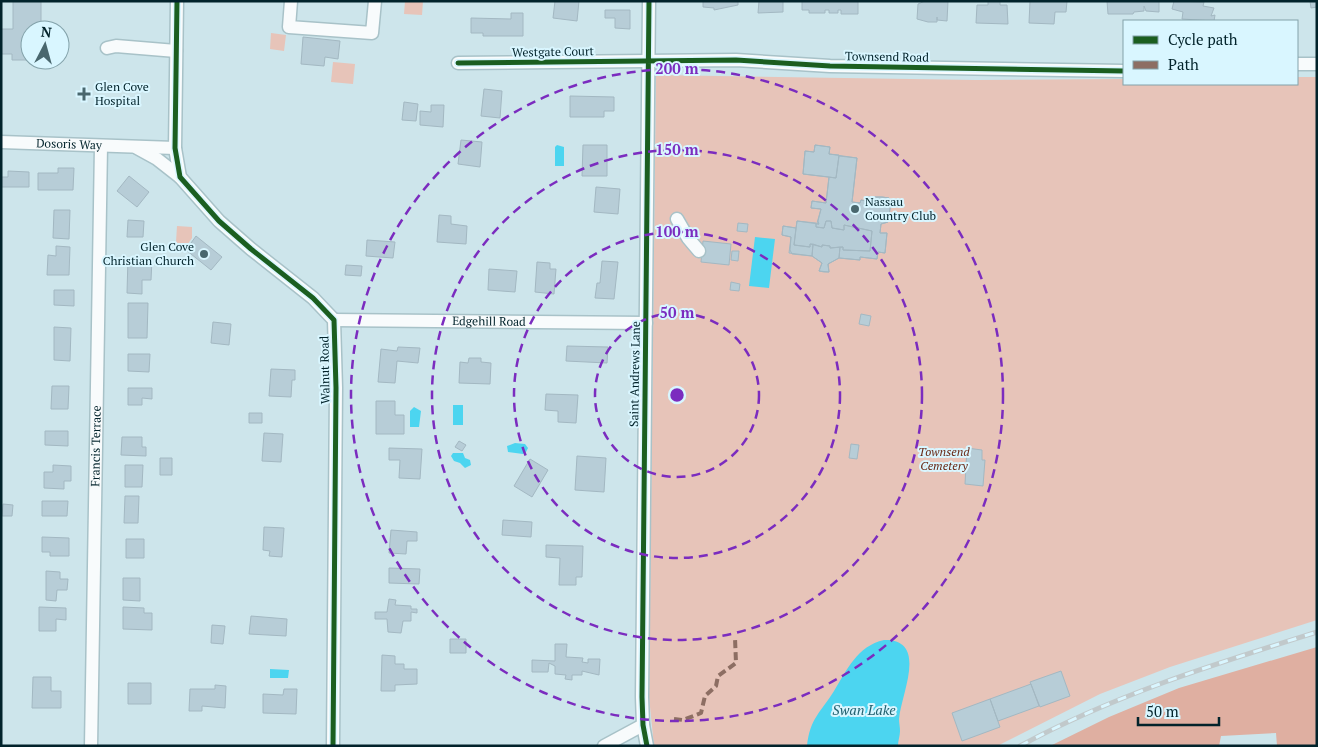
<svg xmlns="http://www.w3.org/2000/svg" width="1318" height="747" viewBox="0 0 1318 747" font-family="'PT Serif',serif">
	<rect width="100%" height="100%" fill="#cde5eb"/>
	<path fill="#e7c4b9" d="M405,1H423L422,15L404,14Z
		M271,33L286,35L284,51L270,49Z
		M333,62L355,64L353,84L331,82Z
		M656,75L976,80L1124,79V84H1297V77H1317V620L1170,667L1100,694L997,746H654L649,697Z
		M177,226L192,227V238L185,248L176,242Z"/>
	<path fill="#dfafa1" d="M1317,647V746H1277L1276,733L1221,736L1219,746H1050L1109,717L1179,688Z"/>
	<path fill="#4cd5f0" d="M557,145L564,147V166H555V147Z
		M755,237L775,239L769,288L749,286Z
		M453,405H463V425H453Z
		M414,407L421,411L419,427H410V411Z
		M515,443L525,444L528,448L526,452L523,454L508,452L507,446Z
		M453,453H463L465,458L470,460L471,465L465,468L460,463L454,461L451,456Z
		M884,640C929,639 901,694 899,719C899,723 900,727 900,731C900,736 898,740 898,746H807C810,718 821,712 834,691C847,670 857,646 884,640Z
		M270,669L289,670L288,678H270Z"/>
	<path fill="#b7cdd7" stroke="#a3b8c2" d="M13,1H41V29L50,30H30V60H12V54H1V29H13Z
		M555,1H579L577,21L553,18Z
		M703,1H738V5L714,10V8L703,7Z
		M759,1H783V12L758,13Z
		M802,1H858V14H841V10H838V13H829V10H825V13H809V10H802Z
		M925,1H948L947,21L937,20V17V22H928L917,19L918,4Z
		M988,1H1000V5H1007L1008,24L976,23L977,5H988Z
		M1030,1H1067L1066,12H1055L1054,24L1029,23Z
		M1107,1H1159V12L1146,11L1144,6V11L1134,12L1133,14H1108Z
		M1174,1L1204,2L1203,6L1214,8L1211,16L1215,15L1214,21L1182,19L1183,12L1172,9Z
		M1310,1H1317V7L1311,8Z
		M605,10H630V29L615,28V18H605Z
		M511,13H523V36H483V33H471V18L511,19Z
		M303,37L340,41L338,59L325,57L324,66L301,64Z
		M484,89L502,91L500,118L481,116Z
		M570,96L614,97V111H604V117H570Z
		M404,102L418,104L416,121L402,120Z
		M431,105H444L443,127L420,125V111L431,112Z
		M461,140L482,142L480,167L458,164Z
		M583,145H607V176H582Z
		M815,145L830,147L829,154L839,155L836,178L803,174L805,151L814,152Z
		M815,145L830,147L829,154L857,158L852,202L860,203L861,200L866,201L867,203V197H882L889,198L891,202L888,222L881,224L880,233H887L885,253L878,252L877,259L860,257V260L839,258L828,264L829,272H824L819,271L822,263L812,256L792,254L790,250L791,237L782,235L783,226L796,228L797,221L819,224L818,221L821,209L811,208L812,201L826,203L829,177L803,174L805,151L814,152Z
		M839,156L857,158L852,202L860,203L861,200L866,201L867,203V197H882L889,198L891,202L888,222L881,224L880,233H887L885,253L878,252L877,259L860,257V260L839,258L840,247H843V250L870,251L872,231L844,225V230L832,228L831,221H826L824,228L816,227V224H819L817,223L821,209L811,208L812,201L826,203L829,177L836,178Z
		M58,168H74L73,190H38V173H58Z
		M8,171L29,172V187H1V177H8Z
		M129,176L149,192L137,207L117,191Z
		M596,187L620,189L618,214L594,212Z
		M54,210H70L69,239L53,238Z
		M439,215L451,216V224L467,226L466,244L437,242Z
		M128,220L144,221L143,237H127Z
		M797,221L816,223V227L824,228L826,221H831L832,228L844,230V225L872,231L870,251L843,250V247L830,248V246L822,245V247L810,244V247L794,245Z
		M738,223L748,224L747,232L737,231Z
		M783,226L796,228L794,245L810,247V244H813L812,256L789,253L791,237L782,235Z
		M196,236L222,257L211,270L186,250Z
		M367,240L395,242L393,258L366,256Z
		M703,241L731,244L729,265L701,262Z
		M813,244L822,247V245L830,246V248L840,247L839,258L828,264L829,272L819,271L822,263L812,256Z
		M56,246L70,247L69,275H47L48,255L56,256Z
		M732,251H739L738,261L731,260Z
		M128,258L152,259L151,280H142V294L127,293Z
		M602,261L618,262L614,299L595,298L597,283H600Z
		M537,262L550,263V269H556L554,294L535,292Z
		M346,265L362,266L361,276L345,275Z
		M489,269L517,271L515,292L488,290Z
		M731,282L740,284L739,291L730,290Z
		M54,290H74V306L54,305Z
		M128,303H148L147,338H128Z
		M861,314L871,316L869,326L859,324Z
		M213,322L231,324L229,345L211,343Z
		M54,327L71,328L70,361L54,360Z
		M567,346L608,347L607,363L566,361Z
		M398,347L420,348L418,363L397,361L395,383L378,382L381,349L397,351Z
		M128,354H150L149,372L128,371Z
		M469,358H481V362L491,363L490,384L459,383L460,362L468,363Z
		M271,369L295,370V380H292L291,397L269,396Z
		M52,386H69L68,409H51Z
		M128,388H152V399L142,398V405H128Z
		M546,394L578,395L576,423L558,422V411L545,410Z
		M376,401H395V415H404V434H376Z
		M249,413H262V423H249Z
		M45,431H68V446L45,445Z
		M264,433L283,434L281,462L262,461Z
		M122,437H142V447H146V456L121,455Z
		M459,441L466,445L462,451L455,447Z
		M851,444L859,445L857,459L849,458Z
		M389,448L422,449L420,479L399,478L400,460H389Z
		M967,448L982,450V460H985L983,486L965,484Z
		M577,456L606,458L604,492L575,490Z
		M160,458H172V475H160Z
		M530,459L548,470L532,497L514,486Z
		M53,465L71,466V481H64V489L44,488V472H53Z
		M125,465H143L142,487H125Z
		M125,496H139L138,523H124Z
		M42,501H68L67,516H42Z
		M3,504L13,505L12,516H2Z
		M503,520L532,522L531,537L502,535Z
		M264,527L284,528L282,557L269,556L270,551L263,550Z
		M391,530L417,532V541H407L406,554L389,553Z
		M42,537L69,538V556H50V552H42Z
		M126,539H144V558H126Z
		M546,545L583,546L582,577H576V585H559L560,558L546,557Z
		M389,568L420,569L419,584L389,583Z
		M46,571L60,572V579H68L67,590H57L56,601L46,600Z
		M123,578H140V601L123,600Z
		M389,599L396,600L395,605L411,606V609H417V613L411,612V621H403L401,633L388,632L387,619H375V612H387Z
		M39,607L66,608V620L56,619V631H39Z
		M123,607L144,608V613H152V630L123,629Z
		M251,616L287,619L286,636L249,634Z
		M212,625L225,626L223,644L211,643Z
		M450,639H466V653H450Z
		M555,644H567L566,657L583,658L582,662L588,663V659H600L599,675L582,671V675H572V680L565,679L566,675L555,674V666L549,663L548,672H532V660L555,661Z
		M382,655L395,656V664H404V669H417V684L395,685V691H381Z
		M1061,671L1070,696L1040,707L1030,682Z
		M33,677H51V691H61V708H32Z
		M128,683H151V704H128Z
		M1031,684L1039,706L998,721L990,699Z
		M215,685L226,686L225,708L202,706V711H189L190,689H215Z
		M284,689H297L296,714L263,713V694L283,695Z
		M990,699L1000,727L962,741L952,713Z"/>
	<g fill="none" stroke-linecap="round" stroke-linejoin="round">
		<defs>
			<g id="minor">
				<path d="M177,1L175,148L180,177L219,221L251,249L313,298L334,320L336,388L333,746"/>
				<path d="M291,1L289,27L372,33L375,1"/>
				<path d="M107,48L116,46L176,51"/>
				<path d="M458,63L736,60L830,66L1124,71"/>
				<path d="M1297,64H1317"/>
				<path id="s1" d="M1,142L175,148"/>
				<path d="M137,148L157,159L180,177"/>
				<path d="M677,219L688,238L699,251"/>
				<path id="s2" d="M334,320L646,323"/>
				<path id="s3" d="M91,746L101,146"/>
				<path d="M604,746L643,725"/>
				<path d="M647,746L643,725L642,697L649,1"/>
			</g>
		</defs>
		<use href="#minor" stroke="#a8c2c8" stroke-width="15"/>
		<use href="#minor" stroke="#f8fbfc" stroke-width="12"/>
		<defs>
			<path id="rail" d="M1020,746C1114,695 1215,664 1317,632"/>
		</defs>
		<use href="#rail" stroke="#c1c9cb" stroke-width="5"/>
		<use href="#rail" stroke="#d9f6ff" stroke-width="3" stroke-dasharray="9" stroke-linecap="butt"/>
		<path stroke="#8d6e63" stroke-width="4" stroke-dasharray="8 4" stroke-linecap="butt" d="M674,719L683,720L701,713L705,696L716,686L718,676L736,663L735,638"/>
		<defs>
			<path id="cycleway" d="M177,1L175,148L180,177L219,221L251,249L313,298L334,320L336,388L333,746
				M458,63L736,60L830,66L1124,71
				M647,746L643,725L642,697L649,1"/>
		</defs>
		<use href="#cycleway" stroke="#d9f6ff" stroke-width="8"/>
		<use href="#cycleway" stroke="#1b5e20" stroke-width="5"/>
	</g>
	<g fill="none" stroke="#7b2cbf" stroke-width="2.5" stroke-dasharray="9 6">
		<circle cx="677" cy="395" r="82"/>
		<circle cx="677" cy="395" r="163"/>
		<circle cx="677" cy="395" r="245"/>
		<circle cx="677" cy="395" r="326"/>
	</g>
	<g fill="#49676e" stroke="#d9f6ff" stroke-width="2">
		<path d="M81.5 86.5h5v5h5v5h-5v5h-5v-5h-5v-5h5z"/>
		<circle cx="855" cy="209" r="5"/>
		<circle cx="204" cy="254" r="5"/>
	</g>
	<g text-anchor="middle" stroke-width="4" stroke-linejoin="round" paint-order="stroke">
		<g font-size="12" fill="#02232b" stroke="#d9f6ff">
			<text transform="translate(553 52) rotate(-1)" y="4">Westgate Court</text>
			<text transform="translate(887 57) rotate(1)" y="4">Townsend Road</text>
			<text dy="4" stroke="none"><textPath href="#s1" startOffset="68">Dosoris Way</textPath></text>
			<text dy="4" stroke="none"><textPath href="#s2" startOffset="155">Edgehill Road</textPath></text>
			<text transform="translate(325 370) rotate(-91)" y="4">Walnut Road</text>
			<text transform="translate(635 374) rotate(-89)" y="4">Saint Andrews Lane</text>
			<text dy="4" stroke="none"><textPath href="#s3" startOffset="300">Francis Terrace</textPath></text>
		</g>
		<g font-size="12" fill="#02232b" stroke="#d9f6ff" text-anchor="start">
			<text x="95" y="91">Glen Cove<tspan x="95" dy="14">Hospital</tspan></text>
			<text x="865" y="206">Nassau<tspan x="865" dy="14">Country Club</tspan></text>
			<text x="194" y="251" text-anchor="end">Glen Cove<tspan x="194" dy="14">Christian Church</tspan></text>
		</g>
		<g font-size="12" font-style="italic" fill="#692713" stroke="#d9f6ff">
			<text x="944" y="456">Townsend<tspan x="944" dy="14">Cemetery</tspan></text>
		</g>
		<g font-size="14" font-style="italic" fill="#226170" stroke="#d9f6ff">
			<text x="864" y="715">Swan Lake</text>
		</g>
	</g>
	<circle cx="677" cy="395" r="8" fill="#7b2cbf" stroke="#d9f6ff" stroke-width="2.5"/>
	<g font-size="15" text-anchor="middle" font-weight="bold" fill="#7b2cbf" stroke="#d9f6ff" stroke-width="4" stroke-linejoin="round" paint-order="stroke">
		<text x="677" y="74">200 m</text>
		<text x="677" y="155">150 m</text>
		<text x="677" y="237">100 m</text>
		<text x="677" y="318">50 m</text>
	</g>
	<rect width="1318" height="747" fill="none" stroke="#02232b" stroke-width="5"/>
	<rect x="1123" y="20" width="175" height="65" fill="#d9f6ff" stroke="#83a2aa"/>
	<rect x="1133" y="36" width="25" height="8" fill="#1b5e20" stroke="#83a2aa"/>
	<text x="1168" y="45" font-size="15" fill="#02232b">Cycle path</text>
	<rect x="1133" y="61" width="25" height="8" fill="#8d6e63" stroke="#83a2aa"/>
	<text x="1168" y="70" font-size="15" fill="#02232b">Path</text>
	<g transform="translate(45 45) rotate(6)"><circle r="24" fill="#d9f6ff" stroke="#83a2aa"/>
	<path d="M0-4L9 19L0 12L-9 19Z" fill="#49676e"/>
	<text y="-8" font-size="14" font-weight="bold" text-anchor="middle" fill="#02232b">N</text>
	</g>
	<path d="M1138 717v8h81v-8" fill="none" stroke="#02232b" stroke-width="2.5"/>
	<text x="1146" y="717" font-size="15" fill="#02232b" stroke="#d9f6ff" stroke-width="4" paint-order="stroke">50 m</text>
</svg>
